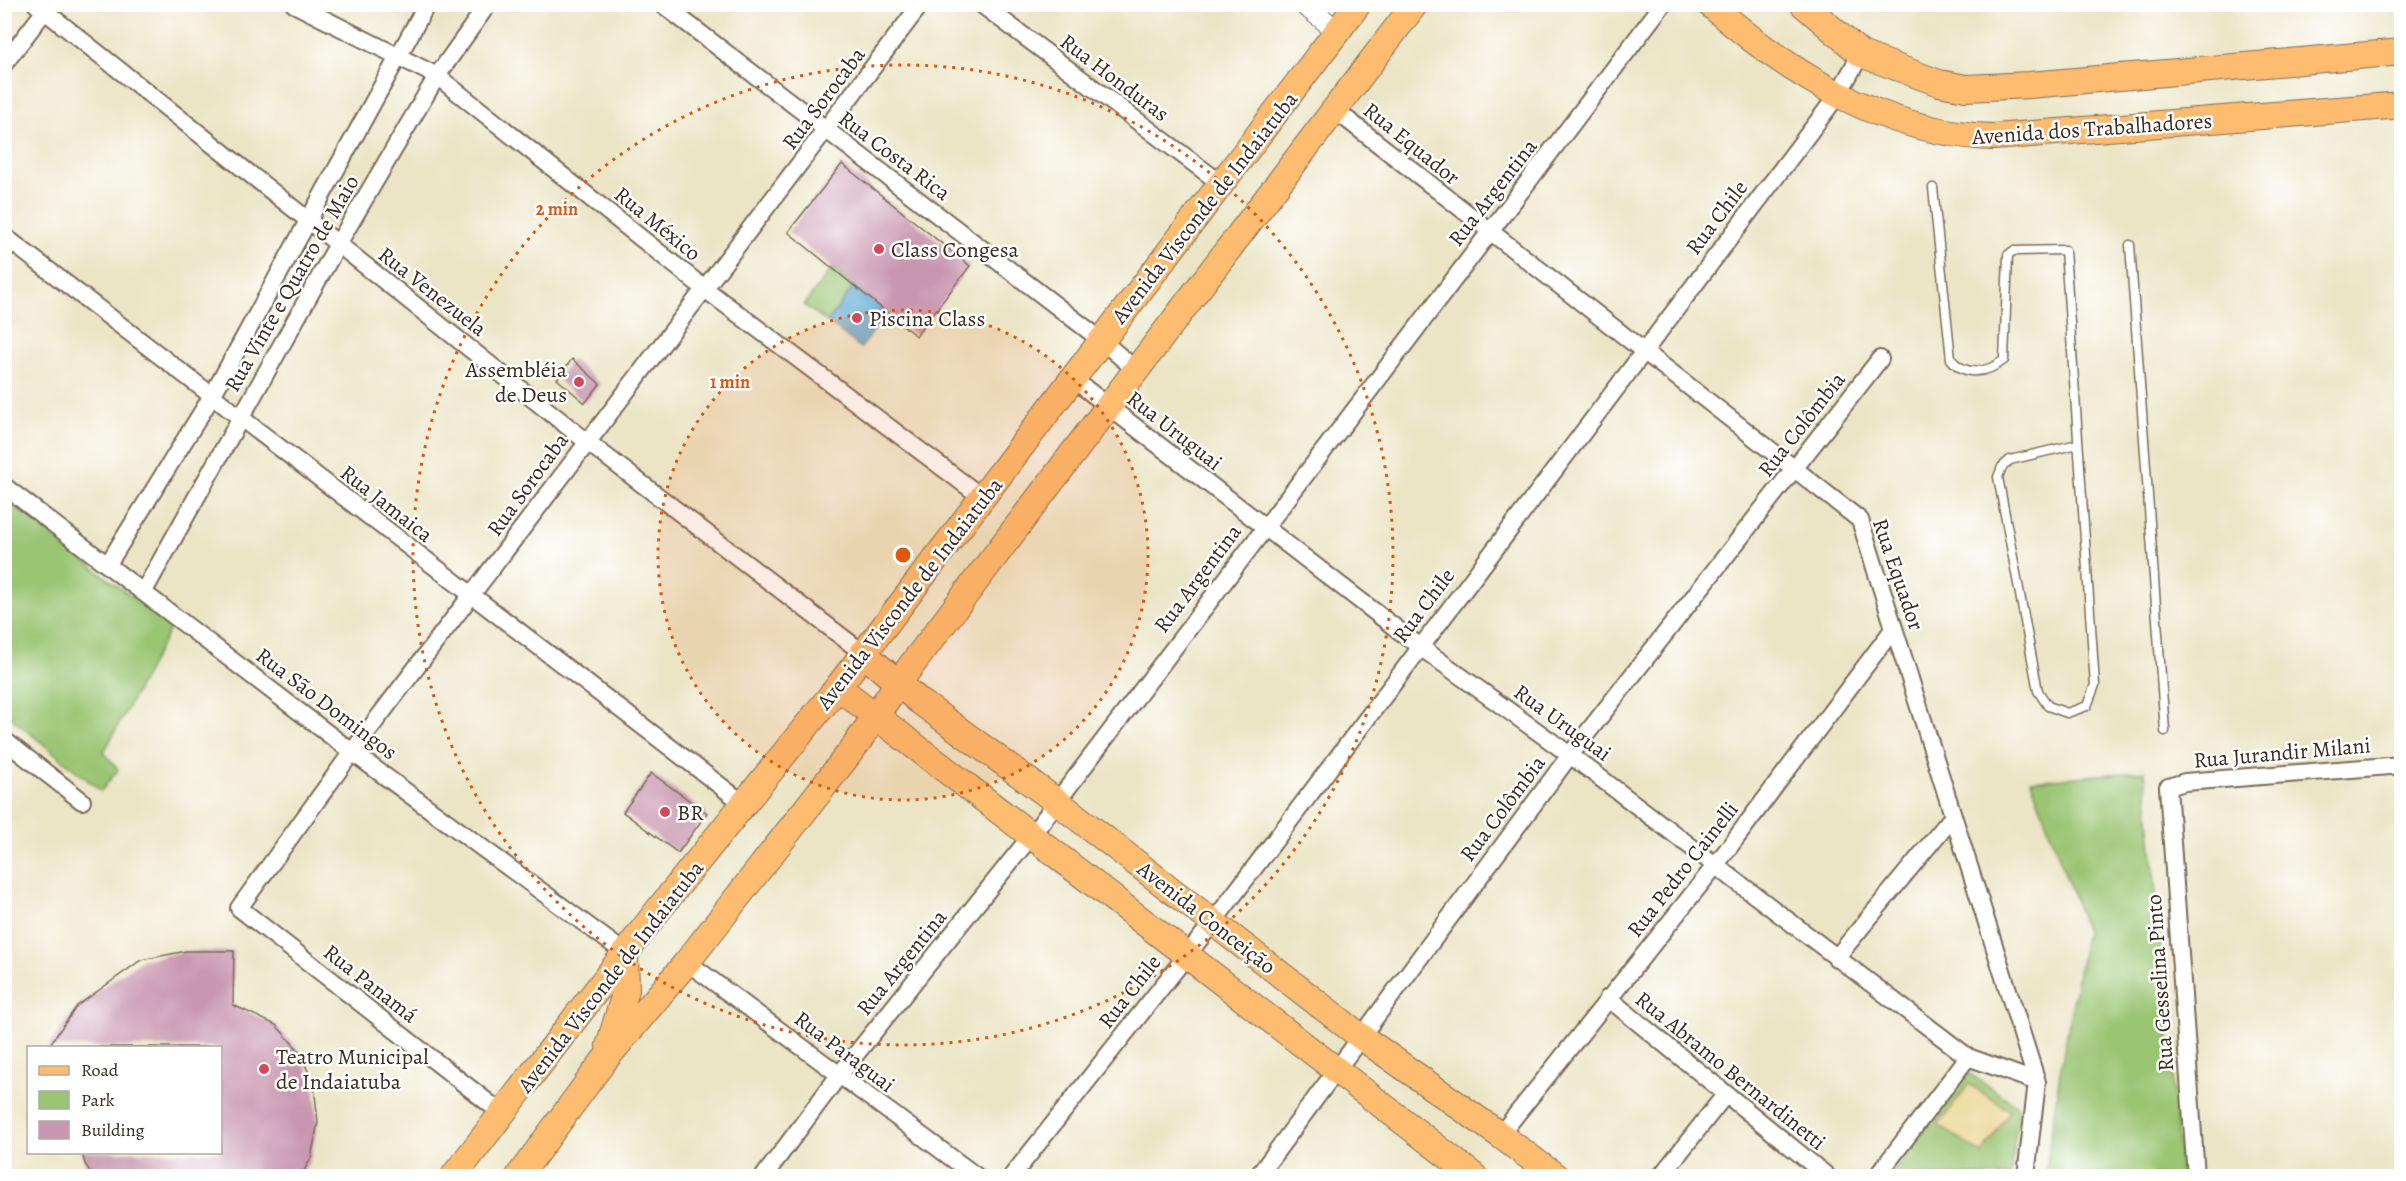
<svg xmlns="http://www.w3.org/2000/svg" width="2406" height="1181" viewBox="0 0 2406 1181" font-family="Alegreya,serif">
	<rect width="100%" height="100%" fill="#fff"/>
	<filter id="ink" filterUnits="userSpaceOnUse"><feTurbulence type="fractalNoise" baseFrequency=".0167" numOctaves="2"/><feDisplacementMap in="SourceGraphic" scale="12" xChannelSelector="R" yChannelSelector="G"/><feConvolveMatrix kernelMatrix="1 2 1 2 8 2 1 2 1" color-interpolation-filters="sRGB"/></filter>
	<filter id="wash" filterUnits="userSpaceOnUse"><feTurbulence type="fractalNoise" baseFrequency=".008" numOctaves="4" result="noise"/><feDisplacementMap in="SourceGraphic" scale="24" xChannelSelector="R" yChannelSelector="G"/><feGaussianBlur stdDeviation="1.35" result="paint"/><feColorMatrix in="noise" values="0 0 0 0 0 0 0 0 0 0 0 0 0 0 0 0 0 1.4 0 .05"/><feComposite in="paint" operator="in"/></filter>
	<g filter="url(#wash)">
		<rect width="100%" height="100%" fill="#ebe5c6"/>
		<path fill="#9ac572" stroke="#6a7848" stroke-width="1.5" d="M832,268L854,286L827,322L804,305Z
			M5,500L171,627L104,752L118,770L101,791L5,713Z
			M2145,771L2181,1176H2045L2061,1066L2086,931L2031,781Z
			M1967,1072L2019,1107L2010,1176H1890Z"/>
		<path fill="#eeda9e" stroke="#94825e" stroke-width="1.5" d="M1969,1084L2010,1111L1982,1154L1938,1125Z"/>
		<path fill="#55a6cf" stroke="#486876" stroke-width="1.5" d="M854,286L887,313L861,348L828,322Z"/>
		<g id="blocks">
			<path fill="#c998b0" d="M842,164L970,266L916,336L788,232Z
				M572,359L600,384L585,403L557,379Z
				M651,773L707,813L678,853L623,812Z
				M186,951H234L233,1005L276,1025L300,1052L314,1086L318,1122L311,1158L301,1176H93L85,1164L82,1152H220V1047H48L77,1006L141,960Z"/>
		</g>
	</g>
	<g filter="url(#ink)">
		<use href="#blocks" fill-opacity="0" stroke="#796b59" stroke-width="1.5"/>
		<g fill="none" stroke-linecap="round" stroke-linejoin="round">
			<defs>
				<path id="service" d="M1933,188L1951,359C1965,377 1987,373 2004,360L2008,255L2013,251L2065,250L2095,685L2087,706L2067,713L2048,706L2038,691L1998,477L2002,467L2010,460L2078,444
					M2130,245L2165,731"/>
				<path id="minor" d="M36,4L586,441L863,653
					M294,4L437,76L705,289L983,498
					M662,4L1101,340L1136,370
					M981,4L1223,185
					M4,64L50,4
					M1335,110L1860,520L2037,1082L2026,1176
					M4,236L744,804
					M1073,379L1419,646L1570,755L1968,1057L2037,1082
					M4,486L352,752L625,953
					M108,564L212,396L427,4
					M144,591L338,244L437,76L488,4
					M4,740L82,801
					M1836,958L1953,816
					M687,962L976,1176
					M1608,998L1827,1176
					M504,1115L239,908L352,752L921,4
					M1500,1135L1715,866L1894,628
					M764,1176L840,1074L1031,836L1663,4
					M1012,1176L1214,921L1837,96L1861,54
					M1258,1176L1570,755L1880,359
					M1661,1176L1725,1095
					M1877,1176L1968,1057
					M2196,1176L2168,787L2185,782L2402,765"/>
				<path id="tertiary" d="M1303,4L1338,31"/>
				<path id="primary" d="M1710,4C1788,74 1886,134 1993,137L2402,105
					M1803,4L1861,54L1939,83L1966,88L2030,85L2402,52
					M863,653L919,701L1056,801L1360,1036L1500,1135L1555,1176
					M838,687L1474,1176
					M609,1046L626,990L625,953
					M454,1176L659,909L838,687L1358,4
					M519,1176L603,1062L687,962L855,746L898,683L1415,4"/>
			</defs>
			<use href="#service" stroke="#796b59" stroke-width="11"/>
			<use href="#minor" stroke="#796b59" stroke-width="20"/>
			<use href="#tertiary" stroke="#796b59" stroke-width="22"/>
			<use href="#primary" stroke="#796b59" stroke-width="28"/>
			<use href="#service" stroke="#fff" stroke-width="8"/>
			<use href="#minor" stroke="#fff" stroke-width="16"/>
			<use href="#tertiary" stroke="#fff" stroke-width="20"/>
			<use href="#primary" stroke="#febc70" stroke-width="26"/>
		</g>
	</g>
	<circle cx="903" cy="555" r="245" fill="#df570d" fill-opacity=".12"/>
	<g fill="none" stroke="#df570d" stroke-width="3" stroke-dasharray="3 6">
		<circle cx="903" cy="555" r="245"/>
		<circle cx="903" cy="555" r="490"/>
	</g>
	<g fill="#d1495b" stroke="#fff" stroke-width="2">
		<circle cx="879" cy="249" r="6"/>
		<circle cx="857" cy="318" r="6"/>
		<circle cx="579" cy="382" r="6"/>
		<circle cx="665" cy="812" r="6"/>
		<circle cx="264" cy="1069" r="6"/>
	</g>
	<g text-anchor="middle" stroke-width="5" stroke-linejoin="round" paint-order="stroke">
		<g font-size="22" fill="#3b2a1e" stroke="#fff">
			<text transform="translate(1115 77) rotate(37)" y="8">Rua Honduras</text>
			<text transform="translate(823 98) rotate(-53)" y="8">Rua Sorocaba</text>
			<text transform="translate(2092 128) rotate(-4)" y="8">Avenida dos Trabalhadores</text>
			<text transform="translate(1412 143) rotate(39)" y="8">Rua Equador</text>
			<text transform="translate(895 155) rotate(37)" y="8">Rua Costa Rica</text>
			<text transform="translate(1492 192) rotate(-52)" y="8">Rua Argentina</text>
			<text transform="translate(1204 207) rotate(-52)" y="8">Avenida Visconde de Indaiatuba</text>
			<text transform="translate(1716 217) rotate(-53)" y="8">Rua Chile</text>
			<text transform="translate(658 223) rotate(39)" y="8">Rua México</text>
			<text transform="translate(291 283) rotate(-60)" y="8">Rua Vinte e Quatro de Maio</text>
			<text transform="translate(433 291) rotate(38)" y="8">Rua Venezuela</text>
			<text transform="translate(1801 424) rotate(-52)" y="8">Rua Colômbia</text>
			<text transform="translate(1175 430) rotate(38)" y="8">Rua Uruguai</text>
			<text transform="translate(527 484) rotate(-54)" y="8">Rua Sorocaba</text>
			<text transform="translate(387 503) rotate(38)" y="8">Rua Jamaica</text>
			<text transform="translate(1899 574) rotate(71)" y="8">Rua Equador</text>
			<text transform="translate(1197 578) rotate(-53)" y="8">Rua Argentina</text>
			<text transform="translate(909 593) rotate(-52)" y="8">Avenida Visconde de Indaiatuba</text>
			<text transform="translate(1423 605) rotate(-53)" y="8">Rua Chile</text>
			<text transform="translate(327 703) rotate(37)" y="8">Rua São Domingos</text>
			<text transform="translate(1563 722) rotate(36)" y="8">Rua Uruguai</text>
			<text transform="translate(2282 752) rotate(-5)" y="8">Rua Jurandir Milani</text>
			<text transform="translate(1502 808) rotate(-53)" y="8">Rua Colômbia</text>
			<text transform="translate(1682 869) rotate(-52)" y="8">Rua Pedro Cainelli</text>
			<text transform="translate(1207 917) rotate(38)" y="8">Avenida Conceição</text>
			<text transform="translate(901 962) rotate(-51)" y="8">Rua Argentina</text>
			<text transform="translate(610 976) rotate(-52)" y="8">Avenida Visconde de Indaiatuba</text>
			<text transform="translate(371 983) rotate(38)" y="8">Rua Panamá</text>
			<text transform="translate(2159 983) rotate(-94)" y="8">Rua Gesselina Pinto</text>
			<text transform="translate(1129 991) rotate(-52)" y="8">Rua Chile</text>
			<text transform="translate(845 1051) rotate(37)" y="8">Rua Paraguai</text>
			<text transform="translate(1731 1070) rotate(39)" y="8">Rua Abramo Bernardinetti</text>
		</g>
		<g font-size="22" fill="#3b2a1e" stroke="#fff" text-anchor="start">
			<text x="891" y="257">Class Congesa</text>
			<text x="869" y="326">Piscina Class</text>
			<text x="567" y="377" text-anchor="end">Assembléia<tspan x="567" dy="25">de Deus</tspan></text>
			<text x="677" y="820">BR</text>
			<text x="276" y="1064">Teatro Municipal<tspan x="276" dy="25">de Indaiatuba</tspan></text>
		</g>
	</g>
	<circle cx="903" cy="555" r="9" fill="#df570d" stroke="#fff" stroke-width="3"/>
	<g font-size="18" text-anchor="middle" font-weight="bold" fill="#df570d" stroke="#fff" stroke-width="5" stroke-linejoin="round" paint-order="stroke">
		<text x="557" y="215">2 min</text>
		<text x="730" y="388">1 min</text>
	</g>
	<rect width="2406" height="1181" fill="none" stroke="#fff" stroke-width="24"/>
	<rect x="27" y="1046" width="195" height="108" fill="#ffffff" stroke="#b1aaa5" stroke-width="1.5"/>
	<rect x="39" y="1066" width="30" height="9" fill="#febc70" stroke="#b1aaa5" stroke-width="1.5"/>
	<text x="81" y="1076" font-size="18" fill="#3b2a1e">Road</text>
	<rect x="39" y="1091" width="30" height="18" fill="#9ac572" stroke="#b1aaa5" stroke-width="1.5"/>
	<text x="81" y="1106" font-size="18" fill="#3b2a1e">Park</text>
	<rect x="39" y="1121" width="30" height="18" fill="#c998b0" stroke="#b1aaa5" stroke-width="1.5"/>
	<text x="81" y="1136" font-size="18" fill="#3b2a1e">Building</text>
</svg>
